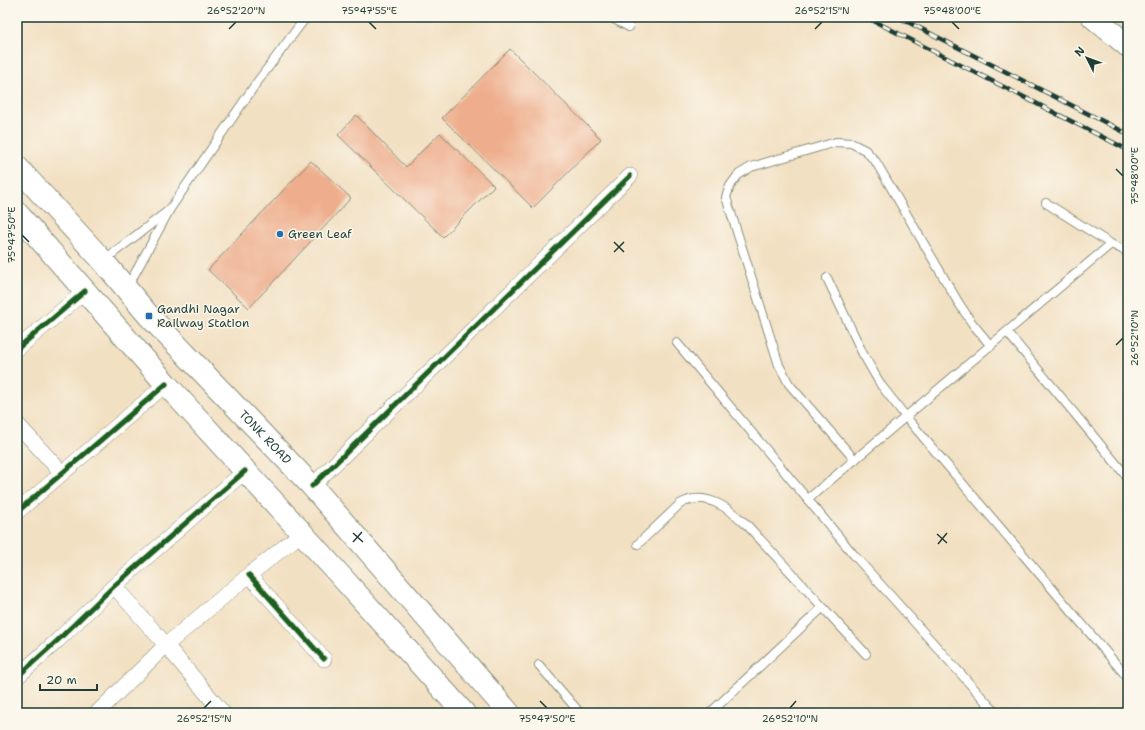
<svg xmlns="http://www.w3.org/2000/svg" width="1145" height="730" viewBox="0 0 1145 730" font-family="'Shantell Sans',sans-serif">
	<rect width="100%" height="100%" fill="#fbf7ec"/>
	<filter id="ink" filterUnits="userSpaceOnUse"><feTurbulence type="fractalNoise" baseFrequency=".025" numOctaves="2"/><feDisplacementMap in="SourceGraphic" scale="8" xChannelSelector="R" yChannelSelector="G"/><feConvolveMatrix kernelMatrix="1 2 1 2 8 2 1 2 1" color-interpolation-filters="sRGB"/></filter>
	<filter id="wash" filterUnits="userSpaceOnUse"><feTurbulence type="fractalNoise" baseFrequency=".012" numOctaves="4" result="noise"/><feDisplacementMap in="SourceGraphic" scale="16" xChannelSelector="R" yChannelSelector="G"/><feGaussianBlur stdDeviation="0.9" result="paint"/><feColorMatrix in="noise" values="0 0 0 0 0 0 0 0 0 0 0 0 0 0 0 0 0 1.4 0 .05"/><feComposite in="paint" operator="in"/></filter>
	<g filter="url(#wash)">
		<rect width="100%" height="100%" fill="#f2e0c2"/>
		<g id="blocks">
			<path fill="#eead8c" d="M510,49L601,139L533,208L442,118Z
				M356,115L406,167L440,133L494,186L443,237L338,135Z
				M311,161L351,198L249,308L208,270Z"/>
		</g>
	</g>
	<g filter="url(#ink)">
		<use href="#blocks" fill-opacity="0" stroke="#888e7b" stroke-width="1"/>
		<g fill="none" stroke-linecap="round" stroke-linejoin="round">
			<defs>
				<path id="lane" d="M610,17L629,27
					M1046,203L1111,244L1128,252
					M103,261L168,211
					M827,278L863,354L881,385L906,417L1128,678
					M127,288L170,209L255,85L306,17
					M1007,332L1128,478
					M677,343L854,555L996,713
					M855,460L789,384L779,365L726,197L730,186L738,175L751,167L836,142L851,143L865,150L876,162L958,302L972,323L991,346
					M808,499L1111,244
					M638,544L680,504C705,489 730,509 748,526L866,654
					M539,665L580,713
					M710,713L822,608"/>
				<path id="street" d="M17,349L85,291
					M17,424L62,473
					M312,486L630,176
					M17,512L166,384
					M249,575L324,659
					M114,586L166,645L223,713
					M17,677L58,640L114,586L245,471
					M97,713L166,645L249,575L302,533"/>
				<path id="secondary" d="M1093,17L1128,46"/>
				<g id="primary">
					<path id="s1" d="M17,167L103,261L149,316L312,486L509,713"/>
					<path d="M17,213L166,384L302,533L464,713"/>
				</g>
			</defs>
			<use href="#lane" stroke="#888e7b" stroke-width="10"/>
			<use href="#street" stroke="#888e7b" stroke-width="16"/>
			<use href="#secondary" stroke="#888e7b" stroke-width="24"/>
			<use href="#primary" stroke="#888e7b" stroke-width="24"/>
			<use href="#lane" stroke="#fff" stroke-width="8"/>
			<use href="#street" stroke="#fff" stroke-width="15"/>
			<use href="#secondary" stroke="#fff" stroke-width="22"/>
			<use href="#primary" stroke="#fff" stroke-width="22"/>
			<defs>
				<path id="rail" d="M866,17L1128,150
					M898,17L1128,134"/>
			</defs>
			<use href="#rail" stroke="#1f3d34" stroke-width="4.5"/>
			<use href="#rail" stroke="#fbf7ec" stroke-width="3" stroke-dasharray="9" stroke-linecap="butt"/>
			<defs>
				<path id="cycleway" d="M17,349L85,291
					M312,486L630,176
					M17,512L166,384
					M249,575L324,659
					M17,677L58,640L114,586L245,471"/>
			</defs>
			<use href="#cycleway" stroke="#fbf7ec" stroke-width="8"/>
			<use href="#cycleway" stroke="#1b5e20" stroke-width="5"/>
		</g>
	</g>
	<path fill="none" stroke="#1f3d34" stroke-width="1.5" d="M369,22L376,29M952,22L959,29M229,29L236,22M815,29L822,22M1116,169L1123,176M22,235L29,242M614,242L624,252M614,252L624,242M1116,345L1123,338M353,533L363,542M937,534L947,543M353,542L362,532M938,544L947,533M540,701L547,708M204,708L211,701M790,708L796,701"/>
	<g fill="#1f6fb2" stroke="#fbf7ec" stroke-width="1.5">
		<circle cx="280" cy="234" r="4"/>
		<rect x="145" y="312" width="8" height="8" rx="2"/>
	</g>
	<g text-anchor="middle" stroke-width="3" stroke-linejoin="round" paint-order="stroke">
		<g font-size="12" fill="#1f3d34" stroke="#fbf7ec" text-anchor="start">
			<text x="288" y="238">Green Leaf</text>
			<text x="157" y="313">Gandhi Nagar<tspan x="157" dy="14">Railway Station</tspan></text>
		</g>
		<g font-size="12" fill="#1f3d34" stroke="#fbf7ec">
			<text dy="4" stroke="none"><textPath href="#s1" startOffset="367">TONK ROAD</textPath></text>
		</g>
	</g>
	<rect width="1145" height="730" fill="none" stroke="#fbf7ec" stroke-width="44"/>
	<g transform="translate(1087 58) rotate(312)" stroke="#fbf7ec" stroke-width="3" paint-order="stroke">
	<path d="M0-3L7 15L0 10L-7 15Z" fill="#1f3d34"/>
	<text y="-6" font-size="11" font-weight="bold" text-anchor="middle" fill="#1f3d34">N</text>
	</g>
	<path d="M40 684v6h57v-6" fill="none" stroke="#1f3d34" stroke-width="2"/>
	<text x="46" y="684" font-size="12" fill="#1f3d34" stroke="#fbf7ec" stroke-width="3" paint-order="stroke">20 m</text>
	<rect x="22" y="22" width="1101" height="686" fill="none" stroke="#1f3d34" stroke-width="1.5"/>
	<g font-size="10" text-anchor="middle" fill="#1f3d34">
		<text x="236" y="14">26°52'20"N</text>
		<text x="369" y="14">75°47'55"E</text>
		<text x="822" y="14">26°52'15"N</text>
		<text x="952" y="14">75°48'00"E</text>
		<text transform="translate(1134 176) rotate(-90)" y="4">75°48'00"E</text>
		<text transform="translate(11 235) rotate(-90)" y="4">75°47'50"E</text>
		<text transform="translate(1134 338) rotate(-90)" y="4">26°52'10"N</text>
		<text x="204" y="722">26°52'15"N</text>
		<text x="547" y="722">75°47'50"E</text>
		<text x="790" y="722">26°52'10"N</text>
	</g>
</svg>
